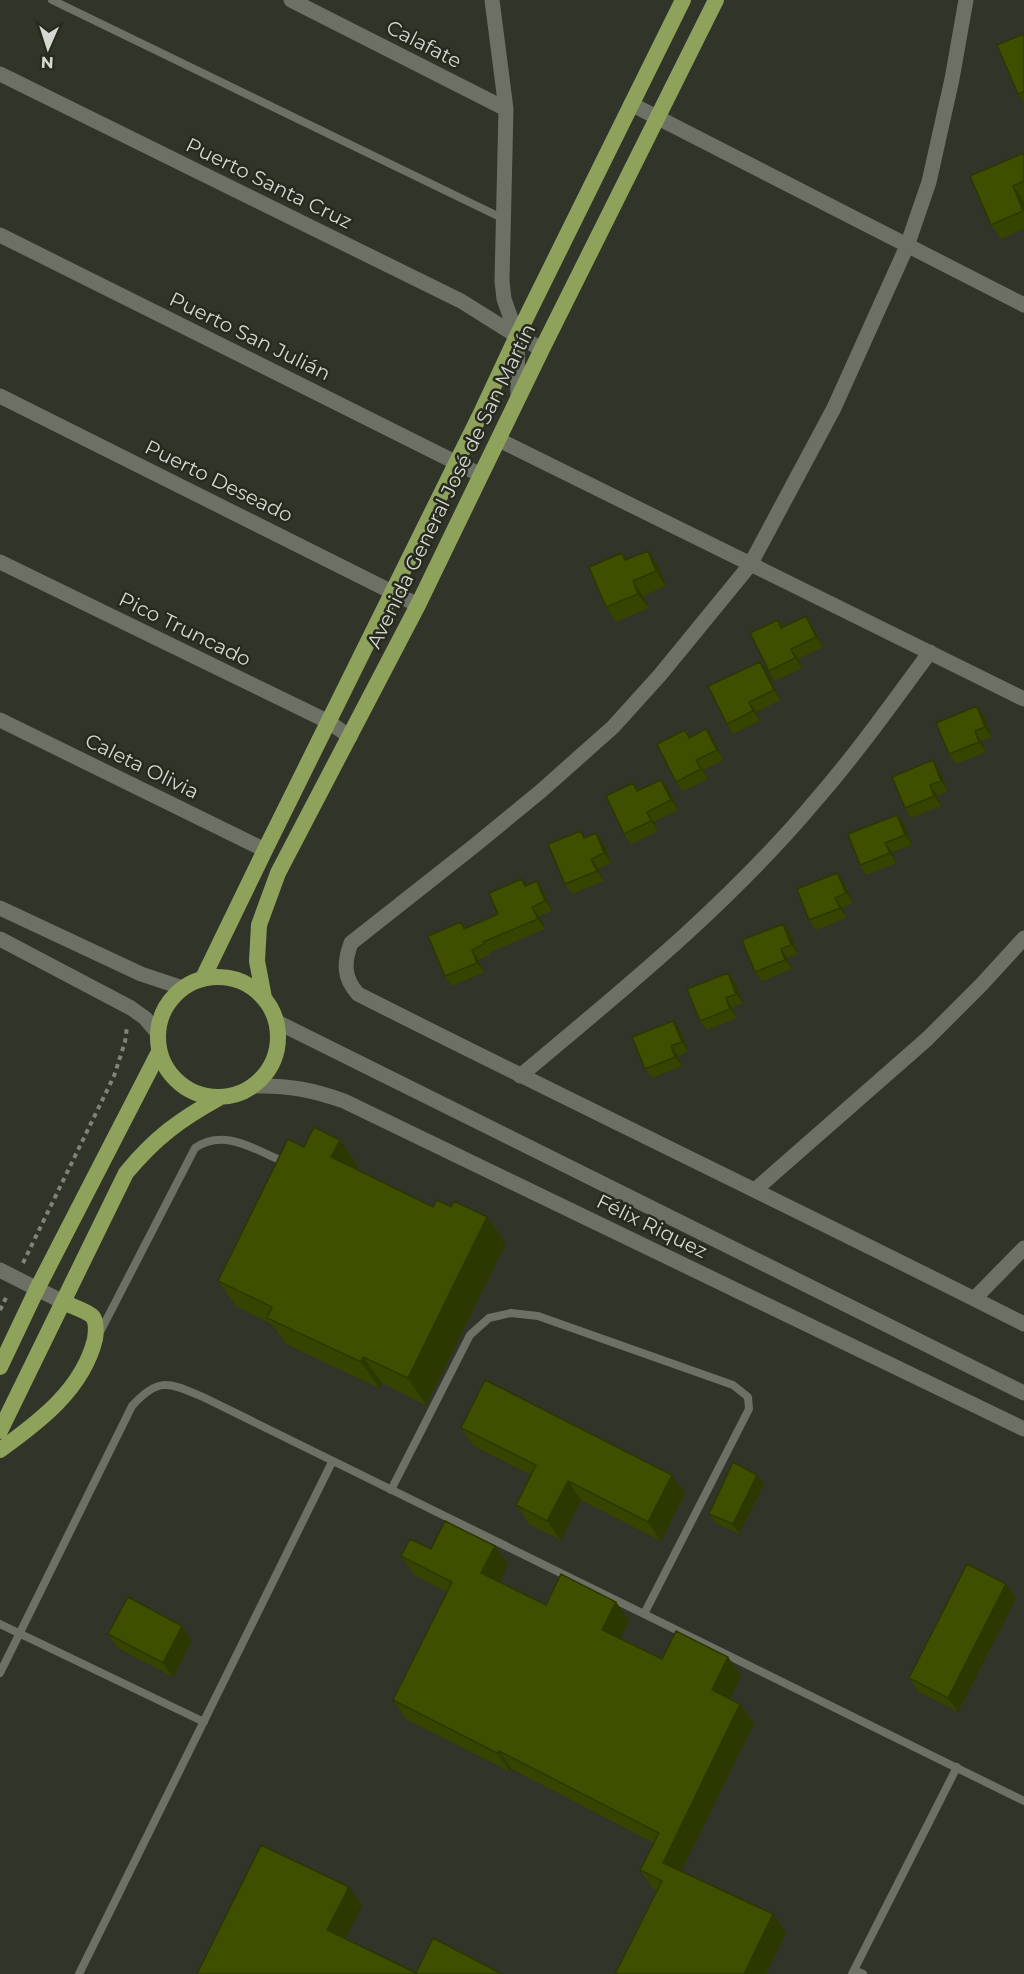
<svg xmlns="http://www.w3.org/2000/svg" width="1024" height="1974" viewBox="0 0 1024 1974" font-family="Montserrat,sans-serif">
	<rect width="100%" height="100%" fill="#303429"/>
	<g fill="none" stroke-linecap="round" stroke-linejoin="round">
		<path stroke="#80837a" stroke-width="4" stroke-dasharray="4.5 4.5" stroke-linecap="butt" d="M23,1263L114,1076L125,1042L127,1027
			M0,1310L8,1294"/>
		<path stroke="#6d7165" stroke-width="8" d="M52,0L504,219
			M99,1334L195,1148C223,1128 254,1149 280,1160
			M391,1490L470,1335L489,1318L511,1313L538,1316L733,1385L748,1397L749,1409L644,1614
			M0,1624L204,1722
			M0,1673L132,1406C159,1376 169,1383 203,1397L1024,1801
			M854,1970L863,1974
			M79,1974L332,1462
			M852,1974L957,1767"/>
		<path stroke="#6d7165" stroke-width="15" d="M291,0L506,109
			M492,0L506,109L502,281L504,299L517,336L518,398
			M966,0L952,79L929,182L907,246L834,408L750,565L660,675L613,727L541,791L474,846L351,943C344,962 343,978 358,994C579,1106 803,1212 1024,1324
			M0,74L461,301L517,336L542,349
			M631,104L1024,305
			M0,235L481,475
			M0,396L418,605
			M499,440L1024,699
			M0,562L329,722L350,737
			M0,720L265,850
			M520,1076C624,989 729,904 816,800C857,753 893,702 930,652
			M755,1190L927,1039L982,984L1024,938
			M0,1270L63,1302
			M974,1299L1024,1248"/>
		<path stroke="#6d7165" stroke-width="15" d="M277,1022L1024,1393
			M255,1086C288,1085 313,1090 344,1101L1024,1429"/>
		<path stroke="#6d7165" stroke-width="15" d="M0,908L141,974L183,988
			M0,939L131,1008L145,1018L157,1032"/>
		<path stroke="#8ea25c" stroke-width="16" d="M158 1037a60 60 0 1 1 120 0a60 60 0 1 1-120 0Z
			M203,978L265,850L482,411L517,336L683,0
			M264,998L257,961L259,925L278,873L418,605L542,349L716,0
			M0,1367L37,1289L159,1052
			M0,1431L126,1173C155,1138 179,1120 219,1098
			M0,1450C39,1422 83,1389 95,1339C96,1332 97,1321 92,1316C85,1310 71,1306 63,1302"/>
	</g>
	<path fill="#354500" d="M1024,34V102L1018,94Z
		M1024,153V200H1023L1024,204V229L1001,239L991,225Z
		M627,560L658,565L666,586L643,596L648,608L616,622L606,607Z
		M806,616L812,626L823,647L798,659L802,668L775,681L769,671L778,620L783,627Z
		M767,671L780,700L756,712L760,721L733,734L727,724Z
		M984,716L992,737L981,741L986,752L956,764L949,754Z
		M706,729L713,739L723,760L703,770L708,779L683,791L676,782L690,737Z
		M939,770L948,791L937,795L941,806L911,818L905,808Z
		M661,780L668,789L678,810L653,822L658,831L631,844L624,834L633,783L638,790Z
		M897,815L904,824L912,845L892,852L896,863L866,875L860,865Z
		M596,833L603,842L611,863L598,868L604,881L572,894L565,884L585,837Z
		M522,879L526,885L537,881L543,891L552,911L539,916L545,929L490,952L491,954L478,960L484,972L452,986L445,976L461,922L465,929L498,914Z
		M844,882L853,903L842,908L846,918L816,930L809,920Z
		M790,933L798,954L787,958L792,969L762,981L755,972Z
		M735,983L743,1003L732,1008L737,1018L707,1030L700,1021Z
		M680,1030L688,1051L678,1056L682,1066L652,1078L645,1069Z
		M304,1147L358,1166L357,1169L433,1207H451L487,1217L506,1243L426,1405L382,1383L379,1388L286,1344L272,1324L237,1307L218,1281Z
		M461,1428L685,1493L661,1541L581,1500L561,1540L529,1524L516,1505L531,1475L474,1446Z
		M757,1475L764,1484L739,1534L716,1523L709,1514Z
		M495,1546L508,1565L499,1582L546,1605L616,1602L629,1621L620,1638L662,1659L728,1657L741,1676L730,1699L740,1704L754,1723L681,1871L773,1914L786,1933L766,1974H615L657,1891L653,1889L640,1870L654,1843L512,1769L510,1772L406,1719L393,1700L447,1592L414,1575L401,1556L431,1549Z
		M1016,1598L958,1712L919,1692L909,1678Z
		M108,1634L192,1641L173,1677L118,1648Z"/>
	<path fill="#2b3800" d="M1013,186L1023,200L1024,204V212Z
		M648,551L658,565L666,586L656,571Z
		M633,581L643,596L648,608L638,594Z
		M806,616L812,626L823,647L816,637Z
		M791,649L798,659L802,668L795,658Z
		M760,662L767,671L780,700L774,690Z
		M749,702L756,712L760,721L753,711Z
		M977,706L984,716L992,737L985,727Z
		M706,729L713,739L723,760L717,750Z
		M975,731L981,741L986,752L979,742Z
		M696,760L703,770L708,779L701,769Z
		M933,760L939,770L948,791L941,781Z
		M661,780L668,789L678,810L671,800Z
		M930,785L937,795L941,806L934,796Z
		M647,812L653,822L658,831L651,821Z
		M897,815L904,824L912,845L905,835Z
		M596,833L603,842L611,863L604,853Z
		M885,843L892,852L896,863L890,853Z
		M591,859L598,868L604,881L597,871Z
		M837,873L844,882L853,903L846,893Z
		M537,881L543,891L552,911L545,901Z
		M835,898L842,908L846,918L840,908Z
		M532,907L539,916L545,929L538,919Z
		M783,924L790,933L798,954L791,945Z
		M781,949L787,958L792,969L785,960Z
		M472,950L478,960L484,972L477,963Z
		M728,973L735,983L743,1003L736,994Z
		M726,998L732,1008L737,1018L730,1009Z
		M673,1021L680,1030L688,1051L682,1042Z
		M671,1046L678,1056L682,1066L675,1057Z
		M340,1140L358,1166L350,1183L331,1157Z
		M487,1217L506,1243L426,1405L408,1378Z
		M363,1357L382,1383L379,1388L361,1362Z
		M672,1475L685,1493L661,1541L648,1522Z
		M757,1475L764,1484L739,1534L733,1524Z
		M568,1481L581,1500L561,1540L547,1521Z
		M495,1546L508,1565L494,1592L481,1573Z
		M1006,1584L1016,1598L958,1712L948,1698Z
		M616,1602L629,1621L615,1648L602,1630Z
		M182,1626L192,1641L173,1677L163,1663Z
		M728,1657L741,1676L725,1709L712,1690Z
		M740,1704L754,1723L676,1882L663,1863Z
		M499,1751L512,1769L510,1772L497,1753Z
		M349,1887L362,1906L340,1949L327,1930Z
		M773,1914L786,1933L766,1974H744Z"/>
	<path fill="#3e5000" stroke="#2b3800" stroke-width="1.5" d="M1024,34V92L1018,94L997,45Z
		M1024,153V181L1013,186L1023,211L991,225L970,176Z
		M648,551L656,571L633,581L638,594L606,607L589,567L622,553L625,560Z
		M806,616L816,637L791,649L795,658L769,671L750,633L778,620L781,628Z
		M760,662L774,690L749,702L753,711L727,724L708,686Z
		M977,706L985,727L975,731L979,742L949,754L936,723Z
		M706,729L717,750L696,760L701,769L676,782L657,744L685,730L689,738Z
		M933,760L941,781L930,785L934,796L905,808L892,777Z
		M661,780L671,800L647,812L651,821L624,834L606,796L633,783L637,791Z
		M897,815L905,835L885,843L890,853L860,865L848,834Z
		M581,831L584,838L596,833L604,853L591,859L597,871L565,884L548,844Z
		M837,873L846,893L835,898L840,908L809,920L797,889Z
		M522,879L525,886L537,881L545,901L532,907L538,919L483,942L484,944L472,950L477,963L445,976L428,936L461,922L464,929L498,914L489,893Z
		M783,924L791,945L781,949L785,960L755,972L742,940Z
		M728,973L736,994L726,998L730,1009L700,1021L687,989Z
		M673,1021L682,1042L671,1046L675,1057L645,1069L632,1037Z
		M314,1127L340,1140L331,1157L433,1207L437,1200L451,1207L454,1201L487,1217L408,1378L363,1357L361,1362L267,1318L272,1307L218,1281L288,1139L304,1147Z
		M485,1380L672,1475L648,1522L568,1481L547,1521L516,1505L536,1465L461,1428Z
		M733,1462L757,1475L733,1524L709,1514Z
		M445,1521L495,1546L481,1573L546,1605L561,1574L616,1602L602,1630L662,1659L676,1631L728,1657L712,1690L740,1704L663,1863L773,1914L744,1974H615L662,1881L640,1870L659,1833L499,1751L497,1753L393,1700L452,1582L401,1556L410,1539L431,1549Z
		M967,1564L1006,1584L948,1698L909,1678Z
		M128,1597L182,1626L163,1663L108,1634Z
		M261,1845L349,1887L327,1930L416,1973L433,1938L502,1974H197Z"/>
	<g text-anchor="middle" stroke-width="5" stroke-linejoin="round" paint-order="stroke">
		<g font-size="20" fill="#d5d7d0" stroke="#262a1f">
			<text transform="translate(424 44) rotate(27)" y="7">Calafate</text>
			<text transform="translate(269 183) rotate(26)" y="7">Puerto Santa Cruz</text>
			<text transform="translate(250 336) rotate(26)" y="7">Puerto San Julián</text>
			<text transform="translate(219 481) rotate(26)" y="7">Puerto Deseado</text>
			<text transform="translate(451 486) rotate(-64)" y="7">Avenida General José de San Martín</text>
			<text transform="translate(185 629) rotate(26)" y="7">Pico Truncado</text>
			<text transform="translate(142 766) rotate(26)" y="7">Caleta Olivia</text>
			<text transform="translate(652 1226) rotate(26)" y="7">Félix Riquez</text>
		</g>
	</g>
	<g transform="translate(48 48) rotate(183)" stroke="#262a1f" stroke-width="4.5" paint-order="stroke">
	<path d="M0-4.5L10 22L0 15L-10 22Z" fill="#d5d7d0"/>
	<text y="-9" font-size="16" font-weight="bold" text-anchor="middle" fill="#d5d7d0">N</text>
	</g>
</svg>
